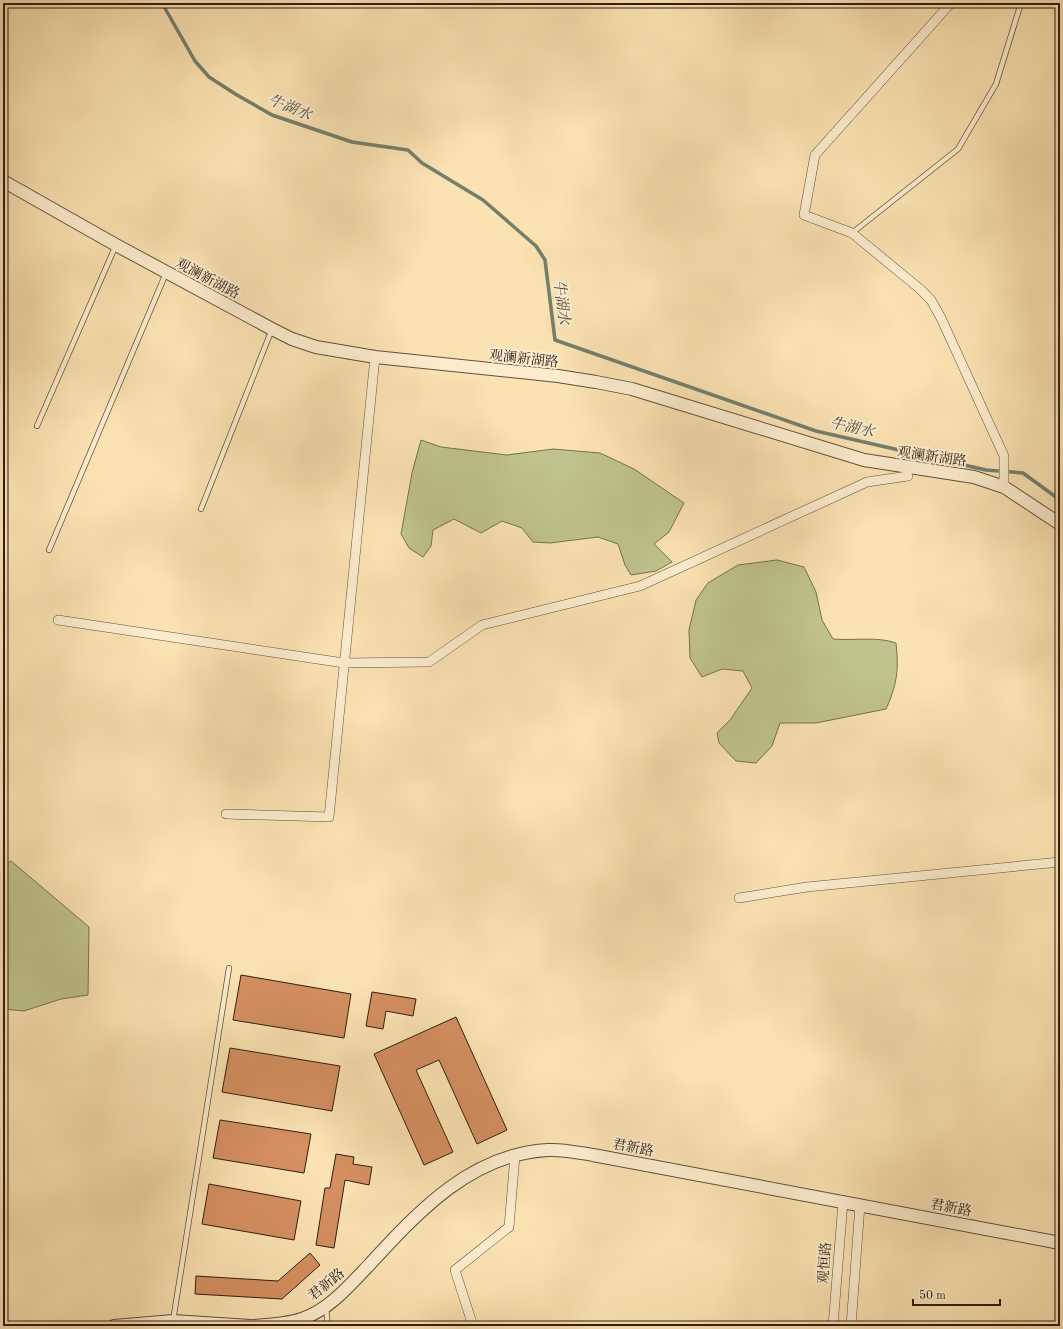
<svg xmlns="http://www.w3.org/2000/svg" width="1063" height="1329" viewBox="0 0 1063 1329" font-family="'Old Standard TT','Noto Serif SC',serif">
	<rect width="100%" height="100%" fill="#fbe2b2"/>
	<filter id="stains"><feTurbulence type="fractalNoise" baseFrequency=".005" numOctaves="4"/><feColorMatrix values="0 0 0 0 .2 0 0 0 0 .09 0 0 0 0 .02 0 0 0 .5 -.17"/></filter>
	<radialGradient id="worn" r=".72"><stop offset=".6" stop-color="#630" stop-opacity="0"/><stop offset="1" stop-color="#630" stop-opacity=".3"/></radialGradient>
	<path fill="#c0c38c" stroke="#787050" d="M421,440L441,447L507,455L553,449L600,453L634,469L684,503L669,532L654,544L672,562L656,571L631,575L625,565L618,544L598,537L550,543L533,542L522,528L502,521L481,533L454,519L433,530L431,546L423,557L409,548L401,534L412,473Z
		M777,560L804,567L816,592L822,620L833,639C854,641 876,636 896,643C899,670 897,685 886,709L816,723H780L772,746L756,763L736,761L719,743L717,733L730,720L752,688L743,671L722,669L702,677L690,658L689,630L696,600L708,583L738,565Z
		M11,861L89,927L88,995L61,999L24,1011L3,1009V865Z"/>
	<g fill="none" stroke-linecap="round" stroke-linejoin="round">
		<path stroke="#737f6c" stroke-width="3.5" d="M162,3L195,61L209,77L237,95L272,115L352,142L408,150L422,163L483,200L536,246L545,260L555,340L816,431L986,470L1023,473L1060,500"/>
	</g>
	<path fill="#d58f61" stroke="#2f1e15" d="M241,975L351,994L344,1038L233,1020Z
		M372,992L416,999L413,1016L386,1011L383,1029L366,1026Z
		M456,1017L507,1130L477,1144L439,1060L416,1070L453,1152L424,1165L374,1054Z
		M230,1048L340,1066L332,1111L222,1092Z
		M220,1120L311,1134L304,1173L213,1158Z
		M336,1154L354,1157L353,1164L372,1167L369,1185L345,1180L334,1248L316,1245L325,1188H330Z
		M209,1184L301,1201L294,1240L202,1224Z
		M310,1253L320,1265L282,1299L195,1294L196,1276L278,1281Z"/>
	<g fill="none" stroke-linecap="round" stroke-linejoin="round">
		<defs>
			<path id="service" d="M852,233L958,149L996,84L1021,3
				M37,426L116,245
				M201,509L272,329
				M49,550L166,273
				M326,1308L328,1326
				M173,1321L229,968"/>
			<path id="minor" d="M951,3L815,155L804,215L852,233L920,289L931,300L941,318L1004,456V487
				M58,620L344,663L429,662L482,625L640,586L867,482L908,476
				M226,814L329,817L375,357
				M739,898L807,887L1060,862
				M473,1326L455,1270L509,1227L515,1155
				M833,1326L843,1202
				M851,1326L860,1205"/>
			<path id="tertiary" d="M3,181L116,245L272,329L292,339L316,347L375,357L558,376L596,382L632,389L864,460L974,477L1004,487L1060,524
				M114,1326L173,1321L250,1326
				M254,1326C270,1325 287,1324 302,1319C330,1309 350,1285 370,1264C419,1211 471,1154 548,1150C563,1149 579,1153 593,1155L1060,1243"/>
		</defs>
		<use href="#service" stroke="#624f3c" stroke-width="6"/>
		<use href="#minor" stroke="#624f3c" stroke-width="10"/>
		<use href="#tertiary" stroke="#624f3c" stroke-width="14"/>
		<use href="#service" stroke="#fceccd" stroke-width="4.5"/>
		<use href="#minor" stroke="#fceccd" stroke-width="9"/>
		<use href="#tertiary" stroke="#fceccd" stroke-width="12"/>
	</g>
	<g text-anchor="middle" stroke-width="4" stroke-linejoin="round" paint-order="stroke">
		<g font-size="14" fill="#2f1e15" stroke="#fceccd">
			<text transform="translate(208 278) rotate(28)" y="5">观澜新湖路</text>
			<text transform="translate(524 358) rotate(6)" y="5">观澜新湖路</text>
			<text transform="translate(932 456) rotate(8)" y="5">观澜新湖路</text>
			<text transform="translate(633 1147) rotate(11)" y="5">君新路</text>
			<text transform="translate(951 1207) rotate(11)" y="5">君新路</text>
			<text transform="translate(824 1263) rotate(-86)" y="5">观恒路</text>
			<text transform="translate(326 1284) rotate(-39)" y="5">君新路</text>
		</g>
		<g font-size="15" font-style="italic" fill="#514e40" stroke="#fceccd">
			<text transform="translate(290 107) rotate(22)" y="5">牛湖水</text>
			<text transform="translate(562 302) rotate(83)" y="5">牛湖水</text>
			<text transform="translate(852 427) rotate(13)" y="5">牛湖水</text>
		</g>
	</g>
	<rect width="1063" height="1329" fill="none" stroke="#fbe2b2" stroke-width="16"/>
	<rect x="4" y="4" width="1055" height="1321" fill="none" stroke="#2f1e15" stroke-width="2"/>
	<rect x="8" y="8" width="1047" height="1313" fill="none" stroke="#2f1e15"/>
	<path d="M913 1299v6h87v-6" fill="none" stroke="#2f1e15" stroke-width="2"/>
	<text x="919" y="1299" font-size="12" fill="#2f1e15" stroke="#fceccd" stroke-width="3" paint-order="stroke">50 m</text>
	<rect width="100%" height="100%" filter="url(#stains)"/>
	<rect width="100%" height="100%" fill="url(#worn)"/>
</svg>
